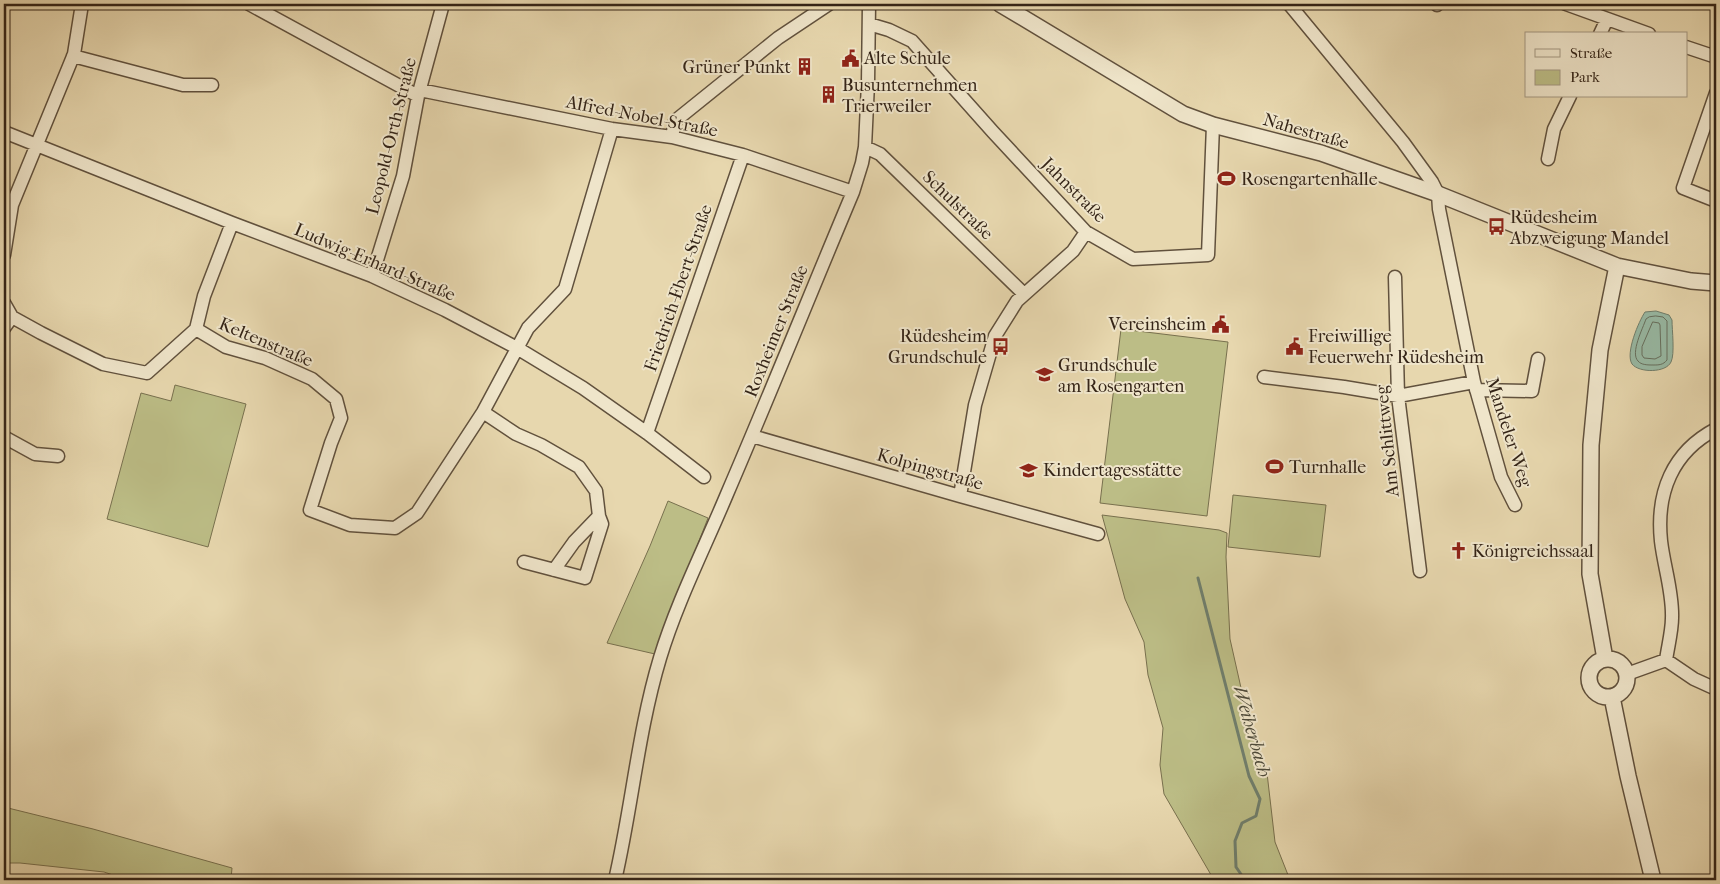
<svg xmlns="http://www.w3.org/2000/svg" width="1720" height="884" viewBox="0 0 1720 884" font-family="'IM FELL French Canon',serif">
	<rect width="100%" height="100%" fill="#e7d7ae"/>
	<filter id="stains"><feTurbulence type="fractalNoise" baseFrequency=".004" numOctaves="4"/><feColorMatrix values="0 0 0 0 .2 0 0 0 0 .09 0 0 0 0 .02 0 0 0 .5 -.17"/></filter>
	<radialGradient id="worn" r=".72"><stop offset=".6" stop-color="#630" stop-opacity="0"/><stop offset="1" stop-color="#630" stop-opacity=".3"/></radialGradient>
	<path fill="#bcbd86" stroke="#78704e" d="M1121,329L1228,342L1207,516L1100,503Z
		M175,385L246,404L208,547L107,519L141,393L171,401Z
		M1233,495L1326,505L1320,557L1228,547Z
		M668,501L708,518L655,654L607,643L650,546Z
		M1102,515L1219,530L1227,533L1226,557L1230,639L1246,710L1267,773L1275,842L1290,880H1214L1164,794L1160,765L1163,728L1148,675L1144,642L1125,599Z
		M4,807L93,829L232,868L231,879V880H128L104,872L20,863H4Z"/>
	<path fill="#98baa5" stroke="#707e6c" d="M1656,311L1669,315L1672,320C1672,330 1675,354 1671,362C1666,373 1639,373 1632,364C1625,353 1639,321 1645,312Z"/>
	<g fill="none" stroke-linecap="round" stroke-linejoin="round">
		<path stroke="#666f5e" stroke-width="1" d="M1656,316L1663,317L1667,321V360C1663,365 1659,365 1653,365C1648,365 1641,365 1638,361C1630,353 1643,328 1646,319L1649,317Z
			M1653,322L1659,323L1660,325L1661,356L1655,359L1644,358L1642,355V347Z"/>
		<path stroke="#707e6c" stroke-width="3" d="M1198,578L1249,776L1260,799L1256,816L1242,823L1235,841L1236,867L1245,880"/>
		<defs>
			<path id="minor" d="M249,4L418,96
				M1289,4L1403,142L1432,182L1438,194L1439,209L1474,382L1501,477L1515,505
				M1566,4L1649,34
				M1437,5L1438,4
				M869,24L889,30L912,41L993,132L1086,232L1133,259L1208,255L1213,125
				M1600,34L1607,19
				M1686,47L1716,57
				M73,56L183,85H212
				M420,90L612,129L672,137L743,155L853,192
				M1716,93L1683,188L1716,201
				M4,132L232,223L372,276L445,310L517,348L583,388L647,433L704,477
				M672,137L675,121L778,38L829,4
				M865,147L880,154L1024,294
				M1548,159L1554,129L1570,96
				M4,255L12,205L74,54L82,4
				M372,276L403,176L418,96L443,4
				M1395,277L1398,396L1420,571
				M4,303L12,317L41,333L103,364L147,373L196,329
				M4,328L12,317
				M196,329L226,347L265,358L312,379L336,399L341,418L331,443L310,510L350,525L395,528L417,513L483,412L528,328L565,289L612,129
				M196,329L204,296L232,223
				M1264,377L1344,387L1398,396L1474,382
				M1476,390L1532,391L1538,359
				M483,412L516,434L541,445L579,467L596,491L599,516L602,524L585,578L524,562
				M647,433L743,155
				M752,436L960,496L1098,534
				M4,437L35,454L58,456
				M960,496L975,405L995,336L1017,301L1073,251L1086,232
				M554,570L574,542L599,516
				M1666,660C1668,646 1672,631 1672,618C1673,592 1664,567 1661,541C1656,493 1672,452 1716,429
				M1627,674L1666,660L1694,679L1716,689
				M615,880C632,807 638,731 660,658C677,602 704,549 727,494C770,394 811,292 853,192L862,163L865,147L868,83L869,4"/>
			<path id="tertiary" d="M1000,4L1183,114L1213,125L1321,153L1438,194L1617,266L1691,281L1716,283
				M1589 678a19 19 0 1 1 38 0a19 19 0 1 1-38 0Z
				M1605,659L1590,574L1591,445L1600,350L1617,266
				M1612,697L1628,776L1653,880"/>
		</defs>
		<use href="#minor" stroke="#61513d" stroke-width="15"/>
		<use href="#tertiary" stroke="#61513d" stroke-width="18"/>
		<use href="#minor" stroke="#efe5ca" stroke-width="12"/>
		<use href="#tertiary" stroke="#efe5ca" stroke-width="15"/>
	</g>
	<defs>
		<symbol id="civic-bare" viewBox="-9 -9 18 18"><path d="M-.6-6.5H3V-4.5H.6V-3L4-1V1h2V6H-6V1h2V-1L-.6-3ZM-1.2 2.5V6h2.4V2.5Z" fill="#8f2418" stroke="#efe5ca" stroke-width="2.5" paint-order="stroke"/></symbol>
		<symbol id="building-bare" viewBox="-9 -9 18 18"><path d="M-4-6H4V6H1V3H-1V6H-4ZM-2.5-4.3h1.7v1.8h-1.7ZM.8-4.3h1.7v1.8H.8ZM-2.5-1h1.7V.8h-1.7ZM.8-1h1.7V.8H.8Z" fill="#8f2418" stroke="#efe5ca" stroke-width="2.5" paint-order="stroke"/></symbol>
		<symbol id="stadium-bare" viewBox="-9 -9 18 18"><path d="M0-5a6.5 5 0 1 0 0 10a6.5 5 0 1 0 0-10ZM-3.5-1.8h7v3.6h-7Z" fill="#8f2418" stroke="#efe5ca" stroke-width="2.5" paint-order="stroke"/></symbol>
		<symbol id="bus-bare" viewBox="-9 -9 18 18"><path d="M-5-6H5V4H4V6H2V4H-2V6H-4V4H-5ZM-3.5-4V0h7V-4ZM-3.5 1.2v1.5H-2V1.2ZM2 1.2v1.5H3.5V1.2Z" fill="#8f2418" stroke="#efe5ca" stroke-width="2.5" paint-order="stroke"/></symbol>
		<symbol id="school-bare" viewBox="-9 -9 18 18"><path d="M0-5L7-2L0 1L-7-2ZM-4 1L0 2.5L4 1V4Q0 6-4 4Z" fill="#8f2418" stroke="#efe5ca" stroke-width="2.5" paint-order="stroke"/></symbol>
		<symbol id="church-bare" viewBox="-9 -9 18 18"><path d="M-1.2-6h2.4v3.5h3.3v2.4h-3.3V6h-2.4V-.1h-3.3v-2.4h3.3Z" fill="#8f2418" stroke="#efe5ca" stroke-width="2.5" paint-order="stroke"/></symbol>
	</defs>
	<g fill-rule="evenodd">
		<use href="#civic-bare" x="838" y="46" width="25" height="25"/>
		<use href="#building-bare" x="792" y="54" width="25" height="25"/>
		<use href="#building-bare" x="816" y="82" width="25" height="25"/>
		<use href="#stadium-bare" x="1214" y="166" width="25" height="25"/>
		<use href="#bus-bare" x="1484" y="214" width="25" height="25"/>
		<use href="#civic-bare" x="1208" y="312" width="25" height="25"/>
		<use href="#bus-bare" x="988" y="334" width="25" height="25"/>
		<use href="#civic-bare" x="1282" y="334" width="25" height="25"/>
		<use href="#school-bare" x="1032" y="362" width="25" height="25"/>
		<use href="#stadium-bare" x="1262" y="454" width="25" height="25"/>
		<use href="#school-bare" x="1016" y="458" width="25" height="25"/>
		<use href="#church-bare" x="1446" y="538" width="25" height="25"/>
	</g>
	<g text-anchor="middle" stroke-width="4" stroke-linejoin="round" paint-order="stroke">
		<g font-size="18" fill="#342417" stroke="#efe5ca" text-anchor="start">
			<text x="864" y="64">Alte Schule</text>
			<text x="791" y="73" text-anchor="end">Grüner Punkt</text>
			<text x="842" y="91">Busunternehmen<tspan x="842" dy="21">Trierweiler</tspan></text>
			<text x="1241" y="185">Rosengartenhalle</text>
			<text x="1510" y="223">Rüdesheim<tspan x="1510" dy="21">Abzweigung Mandel</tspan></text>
			<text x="1206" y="330" text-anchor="end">Vereinsheim</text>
			<text x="987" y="342" text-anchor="end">Rüdesheim<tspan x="987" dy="21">Grundschule</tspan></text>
			<text x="1308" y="342">Freiwillige<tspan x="1308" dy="21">Feuerwehr Rüdesheim</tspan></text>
			<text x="1058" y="371">Grundschule<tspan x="1058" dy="21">am Rosengarten</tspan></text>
			<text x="1289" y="473">Turnhalle</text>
			<text x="1043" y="476">Kindertagesstätte</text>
			<text x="1472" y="557">Königreichssaal</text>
		</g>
		<g font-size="18" fill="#342417" stroke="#efe5ca">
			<text transform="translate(642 116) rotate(11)" y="6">Alfred-Nobel-Straße</text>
			<text transform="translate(1306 131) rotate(16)" y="6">Nahestraße</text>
			<text transform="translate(391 136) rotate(-76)" y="6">Leopold-Orth-Straße</text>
			<text transform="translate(1074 190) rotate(45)" y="6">Jahnstraße</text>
			<text transform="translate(958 205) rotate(44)" y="6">Schulstraße</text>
			<text transform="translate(375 262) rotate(23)" y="6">Ludwig-Erhard-Straße</text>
			<text transform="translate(678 288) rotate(-71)" y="6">Friedrich-Ebert-Straße</text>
			<text transform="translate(776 331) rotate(-68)" y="6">Roxheimer Straße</text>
			<text transform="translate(266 342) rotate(23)" y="6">Keltenstraße</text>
			<text transform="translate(1509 432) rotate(72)" y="6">Mandeler Weg</text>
			<text transform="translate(1387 441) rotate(-96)" y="6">Am Schlittweg</text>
			<text transform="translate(930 469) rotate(16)" y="6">Kolpingstraße</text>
		</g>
		<g font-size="19" font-style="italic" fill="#4d4a3a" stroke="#efe5ca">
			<text transform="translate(1253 731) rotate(74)" y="7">Weiherbach</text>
		</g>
	</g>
	<rect width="1720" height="884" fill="none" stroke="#e7d7ae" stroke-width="20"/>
	<rect x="5" y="5" width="1710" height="874" fill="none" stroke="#342417" stroke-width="2.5"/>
	<rect x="10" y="10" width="1700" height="864" fill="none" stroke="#342417"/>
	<rect x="1525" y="32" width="162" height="65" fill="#efe5ca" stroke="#a49882"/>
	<rect x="1535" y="49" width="25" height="8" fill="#efe5ca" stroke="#a49882"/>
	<text x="1570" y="58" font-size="15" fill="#342417">Straße</text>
	<rect x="1535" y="70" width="25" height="15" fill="#bcbd86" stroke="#a49882"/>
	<text x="1570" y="82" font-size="15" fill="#342417">Park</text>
	<rect width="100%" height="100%" filter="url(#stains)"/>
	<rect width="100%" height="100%" fill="url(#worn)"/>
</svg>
